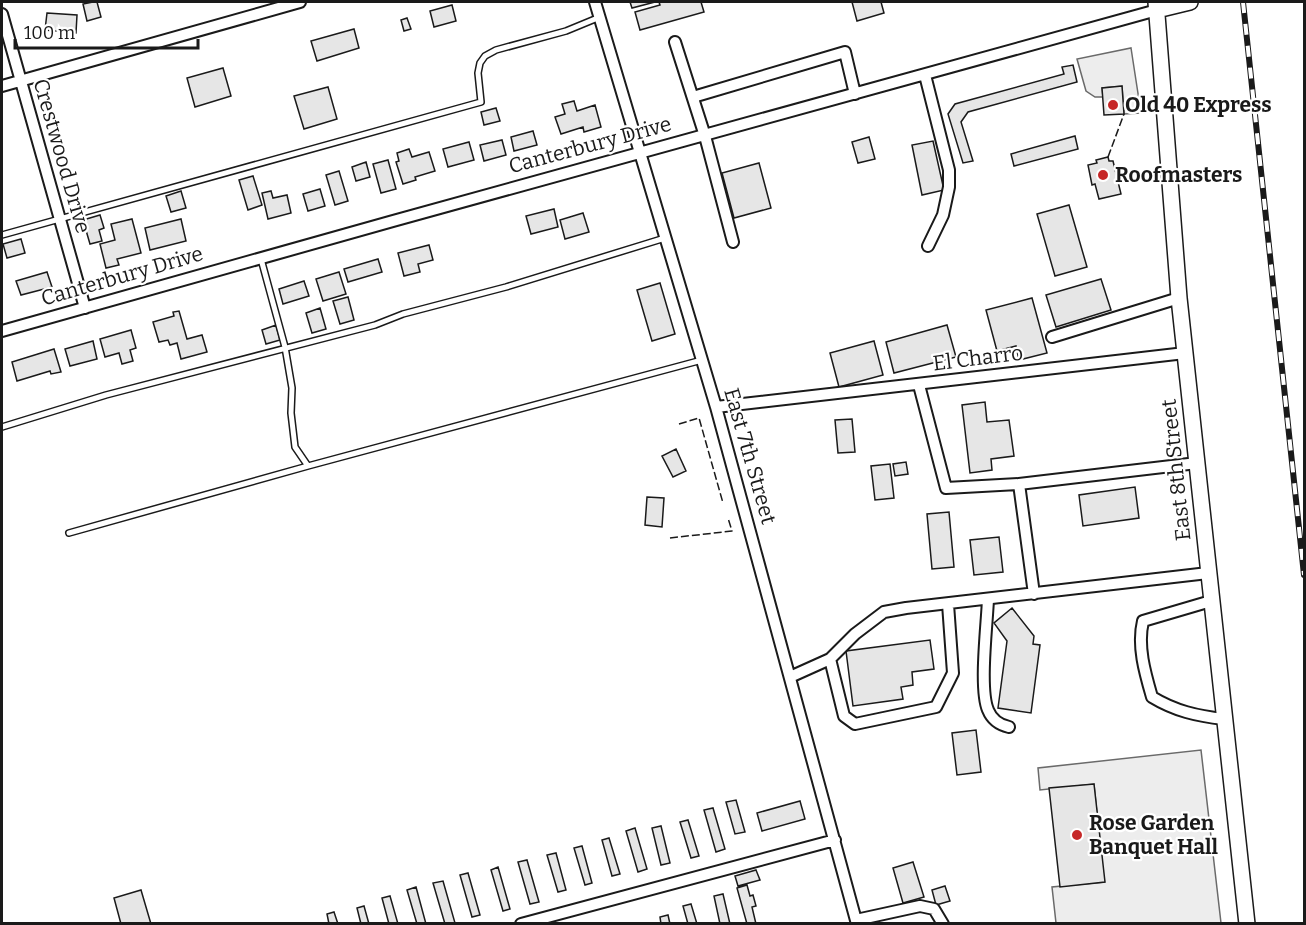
<svg xmlns="http://www.w3.org/2000/svg" width="1306" height="925" viewBox="0 0 1306 925" font-family="Bitter,serif">
	<rect width="100%" height="100%" fill="#fff"/>
	<path fill="#ededed" stroke="#6a6a6a" stroke-width="1.5" d="M1131,48L1141,113L1124,114L1122,86L1102,88L1103,97H1095L1086,91L1077,59Z
		M1201,750L1221,923H1056L1052,887L1104,882L1094,784L1040,790L1038,768Z"/>
	<path fill="#e6e6e6" stroke="#1a1a1a" stroke-width="1.5" d="M93,2H97L101,17L87,21L83,4Z
		M630,2H655L632,8Z
		M659,2H701L704,12L640,30L635,12L660,5Z
		M852,2H881L884,13L857,21Z
		M452,5L456,21L434,27L430,11Z
		M47,13L77,15L76,33L45,30Z
		M407,18L411,29L404,31L401,20Z
		M354,29L359,48L317,61L311,41Z
		M1073,65L1077,82L968,112L961,122L973,161L963,163L948,114L955,104L1064,74L1062,67Z
		M223,68L231,96L195,107L187,78Z
		M1122,86L1124,114L1104,115L1102,88Z
		M328,87L337,119L304,129L294,96Z
		M574,101L577,111L595,105L601,127L584,132L583,127L561,134L555,117L565,114L562,104Z
		M496,108L500,121L484,125L481,112Z
		M533,131L537,145L514,151L511,137Z
		M1075,136L1078,149L1014,166L1011,154Z
		M869,137L875,159L858,163L852,142Z
		M502,140L506,155L484,161L480,145Z
		M933,141L944,190L922,195L912,145Z
		M469,142L474,160L448,167L443,149Z
		M409,149L412,157L429,152L435,171L415,177L416,180L403,184L396,162L399,161L397,153Z
		M1108,157L1109,161H1113L1121,194L1099,199L1095,184L1092,185L1088,165L1097,163L1096,160Z
		M388,160L396,189L381,193L373,164Z
		M366,162L370,177L356,181L352,167Z
		M759,163L771,208L734,218L722,173Z
		M339,171L348,201L335,205L326,175Z
		M253,176L262,205L248,210L239,180Z
		M320,189L325,206L308,211L303,194Z
		M181,191L186,208L171,212L166,196Z
		M271,191L273,198L287,195L291,213L268,219L262,193Z
		M1069,205L1087,267L1055,276L1037,214Z
		M554,209L558,227L531,234L526,216Z
		M583,213L589,232L565,239L560,220Z
		M100,215L104,228L99,230L102,241L90,244L83,220Z
		M132,219L141,253L117,259L119,265L106,268L100,244L115,240L111,224Z
		M181,219L186,241L150,250L145,228Z
		M21,239L25,253L7,258L3,244Z
		M429,245L433,260L418,264L420,272L404,276L398,253Z
		M378,259L382,272L348,282L344,269Z
		M47,272L52,287L21,295L16,281Z
		M339,272L346,294L323,301L316,279Z
		M1101,279L1111,310L1056,327L1046,295Z
		M304,281L309,296L283,304L279,289Z
		M660,283L675,334L652,341L637,290Z
		M348,297L354,320L340,324L333,301Z
		M1032,298L1047,353L1019,360L1016,346L997,351L986,310Z
		M320,308L326,329L312,333L306,313Z
		M179,311L187,339L202,335L207,352L181,359L177,343L170,345L168,340L159,342L153,322L174,316L173,312Z
		M276,325L280,340L266,344L262,330Z
		M947,325L956,357L894,373L886,342Z
		M131,330L136,348L130,350L133,361L122,364L119,353L105,357L100,339Z
		M93,341L97,359L70,366L65,349Z
		M874,341L883,375L839,387L830,353Z
		M54,349L61,372L51,374L50,371L17,381L12,362Z
		M985,402L987,422L1009,420L1014,456L991,459L992,470L970,473L962,405Z
		M852,419L855,452L838,453L835,420Z
		M676,449L686,471L673,477L662,456Z
		M906,462L908,474L895,476L893,464Z
		M890,464L894,498L875,500L871,466Z
		M1135,487L1139,518L1083,526L1079,495Z
		M647,497L664,498L662,527L645,525Z
		M949,512L954,567L932,569L927,514Z
		M999,537L1003,572L974,575L970,540Z
		M1012,608L1034,636L1033,644L1040,645L1031,713L998,708L1007,641L994,623Z
		M930,640L934,669L912,672L913,685L901,687L903,699L853,706L846,651Z
		M976,730L981,772L957,775L952,733Z
		M1094,784L1105,882L1060,887L1049,788Z
		M736,800L745,832L735,834L726,802Z
		M800,801L805,819L762,831L757,813Z
		M713,808L725,849L716,852L704,810Z
		M688,820L699,856L691,858L680,822Z
		M661,826L670,863L661,865L652,828Z
		M635,828L647,869L638,872L626,831Z
		M609,838L620,874L612,876L602,840Z
		M582,846L592,883L585,885L574,848Z
		M556,853L566,890L558,892L547,855Z
		M527,860L539,902L530,904L518,862Z
		M913,862L924,897L903,903L893,868Z
		M498,867L510,909L503,911L491,870Z
		M756,870L760,880L738,886L735,876Z
		M468,873L480,915L472,917L460,875Z
		M443,881L455,923L453,924H445L433,883Z
		M747,885L750,896L753,895L756,906L752,907L756,924H747L737,888Z
		M945,886L950,901L936,905L932,890Z
		M416,887L426,924H417L407,890Z
		M141,890L151,924H121L114,898Z
		M723,894L730,924H720L714,896Z
		M390,896L398,924H389L382,898Z
		M691,904L697,924H688L683,906Z
		M364,906L369,924H361L357,908Z
		M334,912L338,924H329L327,914Z
		M668,915L670,924H661L660,917Z"/>
	<g fill="none" stroke-linecap="round" stroke-linejoin="round">
		<defs>
			<path id="service" d="M2,235L481,102L478,73L480,63L485,56L496,50L566,31L600,17
				M261,259L285,347L292,388L291,413L295,447L308,466L702,360
				M2,427L106,395L375,325L403,314L506,287L665,238
				M69,533L308,466"/>
			<path id="minor" d="M595,2L716,407L857,924
				M2,14L85,308
				M675,42L705,136L733,242
				M925,75L949,170V187L943,215L928,246
				M2,86L300,2
				M693,97L845,52L855,94
				M2,331L393,221L1157,10
				M1052,337L1179,298
				M919,385L946,488L1019,484L1197,463
				M716,407L1185,353
				M1019,484L1034,594
				M988,599C987,625 979,689 988,710C992,720 1000,725 1009,727
				M1211,601L1143,621C1137,646 1145,673 1152,697C1175,711 1197,716 1224,719
				M948,604L953,673L936,707L855,724L844,716L830,659L855,634L884,612L906,608L1208,573
				M790,677L830,659
				M856,920L920,906L934,909L943,924
				M521,924L835,840"/>
			<path id="secondary" d="M1156,2L1179,298L1247,924
				M1157,10L1190,2"/>
		</defs>
		<use href="#service" stroke="#1a1a1a" stroke-width="8"/>
		<use href="#minor" stroke="#1a1a1a" stroke-width="14"/>
		<use href="#secondary" stroke="#1a1a1a" stroke-width="18"/>
		<use href="#service" stroke="#fff" stroke-width="5"/>
		<use href="#minor" stroke="#fff" stroke-width="10"/>
		<use href="#secondary" stroke="#fff" stroke-width="15"/>
		<defs>
			<path id="rail" d="M1243,2L1304,575"/>
		</defs>
		<use href="#rail" stroke="#1a1a1a" stroke-width="6"/>
		<use href="#rail" stroke="#fff" stroke-width="4" stroke-dasharray="11" stroke-linecap="butt"/>
		<path stroke="#1a1a1a" stroke-width="1.5" stroke-dasharray="8 3" stroke-linecap="butt" d="M1108,157L1124,114
			M679,424L699,418L723,503
			M670,538L732,531L728,518"/>
	</g>
	<g fill="#c62828" stroke="#fff" stroke-width="2">
		<circle cx="1113" cy="105" r="6"/>
		<circle cx="1103" cy="175" r="6"/>
		<circle cx="1077" cy="835" r="6"/>
	</g>
	<g text-anchor="middle" stroke-width="4.5" stroke-linejoin="round" paint-order="stroke">
		<g font-size="21" font-weight="bold" fill="#1a1a1a" stroke="#fff" text-anchor="start">
			<text x="1125" y="112">Old 40 Express</text>
			<text x="1115" y="182">Roofmasters</text>
			<text x="1089" y="830">Rose Garden<tspan x="1089" dy="24">Banquet Hall</tspan></text>
		</g>
		<g font-size="21" fill="#1a1a1a" stroke="#fff">
			<text transform="translate(590 145) rotate(-15)" y="7">Canterbury Drive</text>
			<text transform="translate(62 156) rotate(74)" y="7">Crestwood Drive</text>
			<text transform="translate(122 276) rotate(-16)" y="7">Canterbury Drive</text>
			<text transform="translate(978 358) rotate(-7)" y="7">El Charro</text>
			<text transform="translate(750 456) rotate(74)" y="7">East 7th Street</text>
			<text transform="translate(1176 470) rotate(-96)" y="7">East 8th Street</text>
		</g>
	</g>
	<rect width="1306" height="925" fill="none" stroke="#1a1a1a" stroke-width="6"/>
	<path d="M15 39v9h183v-9" fill="none" stroke="#1a1a1a" stroke-width="3"/>
	<text x="24" y="39" font-size="18" fill="#1a1a1a" stroke="#ffffff" stroke-width="4.5" paint-order="stroke">100 m</text>
</svg>
